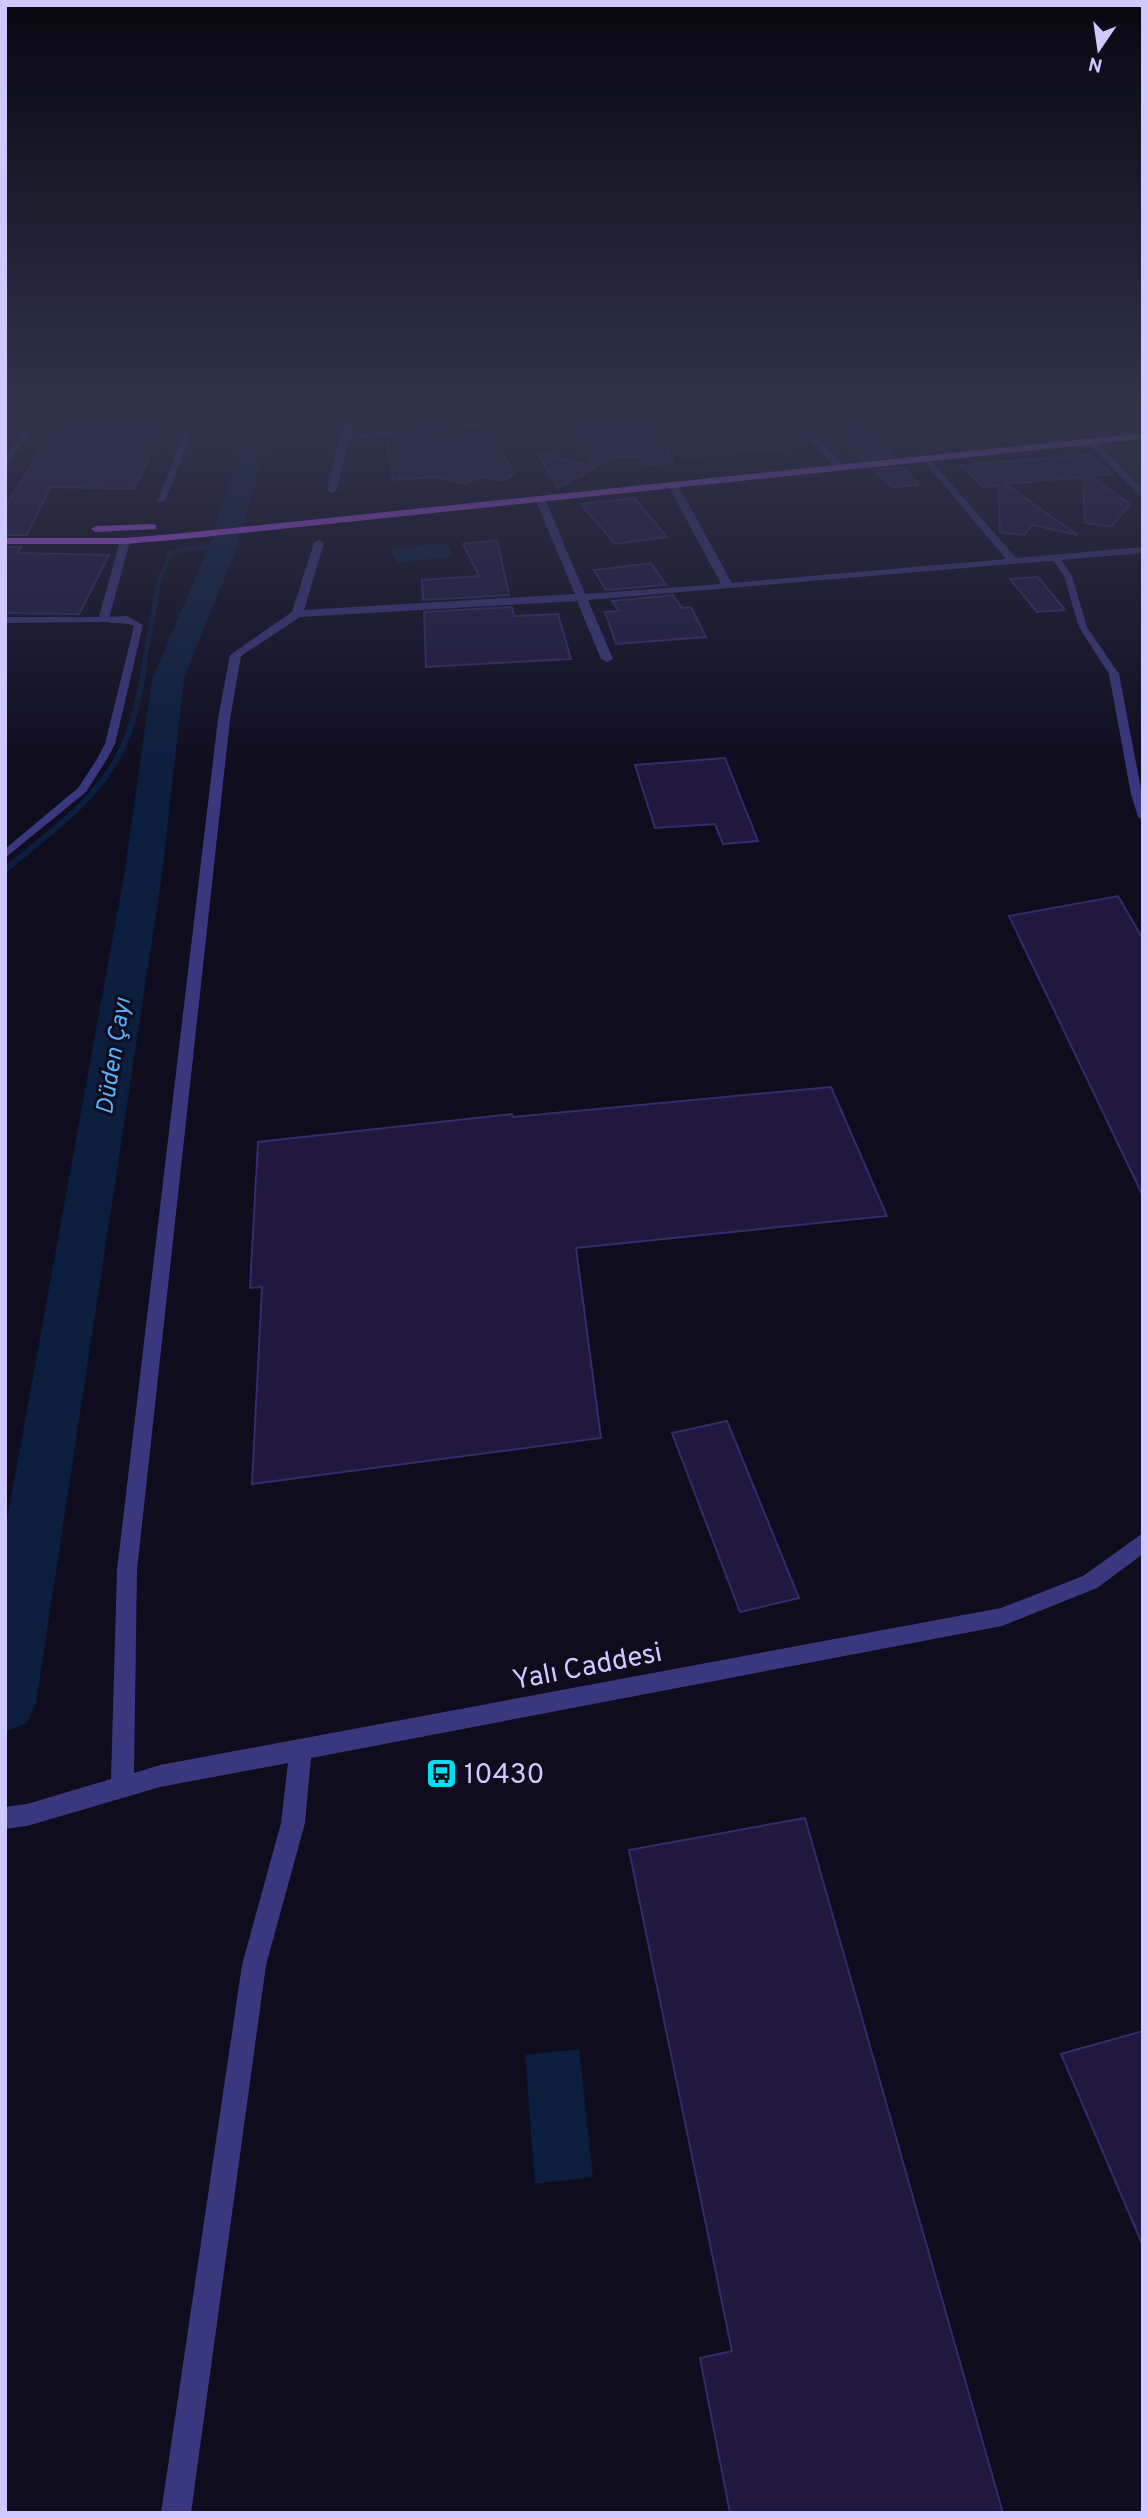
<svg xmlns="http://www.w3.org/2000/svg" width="1148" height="2518" viewBox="0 0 1148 2518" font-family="Overpass,sans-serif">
	<rect width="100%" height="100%" fill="#0f0c1e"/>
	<path fill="#0f2827" d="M661,421H778L794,449L683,459Z
		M1143,442V489L1101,445Z"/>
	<path fill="#0b1e3e" d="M447,543L454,556L397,563L390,549Z
		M579,2049L593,2177L535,2184L525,2055Z"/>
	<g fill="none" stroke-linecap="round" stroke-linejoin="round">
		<path stroke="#0b1e3e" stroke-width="4.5" d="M144,664L159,581L171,552L224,544"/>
		<path stroke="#0b1e3e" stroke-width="6" d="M5,870C45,836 98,800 121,751C134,724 140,693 145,663"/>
		<path fill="#0b1e3e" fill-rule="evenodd" d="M247,421H273L238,544L184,679L162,875L36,1703L27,1723L5,1732V1531L124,875L152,679L210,544Z"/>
	</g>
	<path fill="#20183f" stroke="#362a6b" stroke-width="2" d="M59,421H167L134,489L50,487L27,535H5V507Z
		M589,421H650L667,447L673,463L644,465L639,457H613L596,467L566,423Z
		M828,421H861L894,456L864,459Z
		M491,433L514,474L501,481L483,476L464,484L436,477L393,480L387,440Z
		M537,452L596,467L558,488Z
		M1090,455L1112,474L1090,476L1130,504L1111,527L1085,523L1083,477L1005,484L1078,535L1033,525L1024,535L1000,532L998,485L983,487L960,465Z
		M903,467L919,485L892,487L874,470Z
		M634,498L667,537L615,544L581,504Z
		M497,540L509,595L423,600L422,580L479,576L463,544Z
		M5,547H21L18,553L109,555L79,614L5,613Z
		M651,563L666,585L606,590L594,570Z
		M1038,577L1065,610L1037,612L1010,579Z
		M673,595L682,608L691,607L706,637L616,644L605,612L619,611L612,601Z
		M512,607L514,616L558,614L571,659L426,667L424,612Z
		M725,758L758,841L723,844L715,824L655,828L635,765Z
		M1118,896L1143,939V1196L1009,916Z
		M831,1087L887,1216L576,1248L601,1438L252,1484L262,1287L250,1288L258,1142L512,1114L513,1117Z
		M727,1421L799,1598L740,1612L672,1433Z
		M805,1818L934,2271L1003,2513H730L700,2358L732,2351L629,1850Z
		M1143,2031V2246L1061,2054Z"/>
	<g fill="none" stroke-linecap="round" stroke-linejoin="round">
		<path fill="#39377d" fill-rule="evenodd" d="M1052,555H1058L1072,576L1087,627L1119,674L1143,799V820L1138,817L1131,794L1109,674L1079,627L1064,576L1051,557Z
			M127,616L143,625L115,744L107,759L86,792L5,858V849L78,788L97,759L105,744L134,626C122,620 109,626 100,620L104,617Z"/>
		<path fill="#39377d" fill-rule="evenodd" d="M30,421H38L5,468V458Z
			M188,421H196L165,501L157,503Z
			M347,421H355L350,435L490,421H516L512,424L348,440L337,490L332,493L327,490L339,438Z
			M795,421H803L843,466V470H837Z
			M1088,439H1094L1143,490V499L1088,443Z
			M927,456L1016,558L1143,547V553L588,600L613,659L607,662L601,659L577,601L300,617L241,656L230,719L137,1570L134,1773L160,1765L1001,1608L1083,1576L1143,1533V1554L1097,1588L1002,1626L311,1758L305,1823L266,1965L191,2513H161L242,1965L281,1823L288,1763L160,1787L27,1826L5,1829V1807L27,1804L111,1779L117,1570L218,719L230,655L292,612L314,543L319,540L324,543L304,610L575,594L535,499L540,496L545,499L585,594L721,584L668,485L673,482L678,485L732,583L1006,559L924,461V457Z
			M125,538L130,541L108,622L5,623V617H99L120,541Z"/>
		<path fill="#bb51fe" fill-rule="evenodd" d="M1143,433V439L184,539L125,544H5V538H125L184,533Z
			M152,524L156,525V529L96,532L91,529L96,526Z"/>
	</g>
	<linearGradient id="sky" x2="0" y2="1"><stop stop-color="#080710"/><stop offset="0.54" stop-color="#31344c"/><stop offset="1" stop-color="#31344c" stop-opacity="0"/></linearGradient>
	<rect width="1148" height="773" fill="url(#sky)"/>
	<defs>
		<symbol id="bus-square" viewBox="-11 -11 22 22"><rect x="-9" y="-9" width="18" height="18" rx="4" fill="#02ddf2" stroke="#0f0c1e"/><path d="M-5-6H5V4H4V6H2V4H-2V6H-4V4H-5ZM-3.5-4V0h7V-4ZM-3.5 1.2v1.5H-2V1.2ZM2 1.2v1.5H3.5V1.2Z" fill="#111"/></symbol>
	</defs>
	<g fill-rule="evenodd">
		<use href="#bus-square" x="424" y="1756" width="35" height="35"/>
	</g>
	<g text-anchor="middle" stroke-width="6" stroke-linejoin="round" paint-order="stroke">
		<g font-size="24" font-style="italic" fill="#58b3fe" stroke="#0f0c1e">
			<text transform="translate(113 1056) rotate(-81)" y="8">Düden Çayı</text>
		</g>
		<g font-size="28" fill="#cfc9ff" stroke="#0f0c1e">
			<text transform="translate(587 1665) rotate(-11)" y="10">Yalı Caddesi</text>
		</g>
		<g font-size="28" fill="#cfc9ff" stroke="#0f0c1e" text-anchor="start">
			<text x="464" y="1783">10430</text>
		</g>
	</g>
	<rect width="1148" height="2518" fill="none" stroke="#cfc9ff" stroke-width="14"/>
	<g transform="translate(1099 49) rotate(193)" stroke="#0f0c1e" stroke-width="5" paint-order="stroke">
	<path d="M0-5L12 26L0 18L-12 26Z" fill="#cfc9ff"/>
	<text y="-10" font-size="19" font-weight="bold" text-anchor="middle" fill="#cfc9ff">N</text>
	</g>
</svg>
